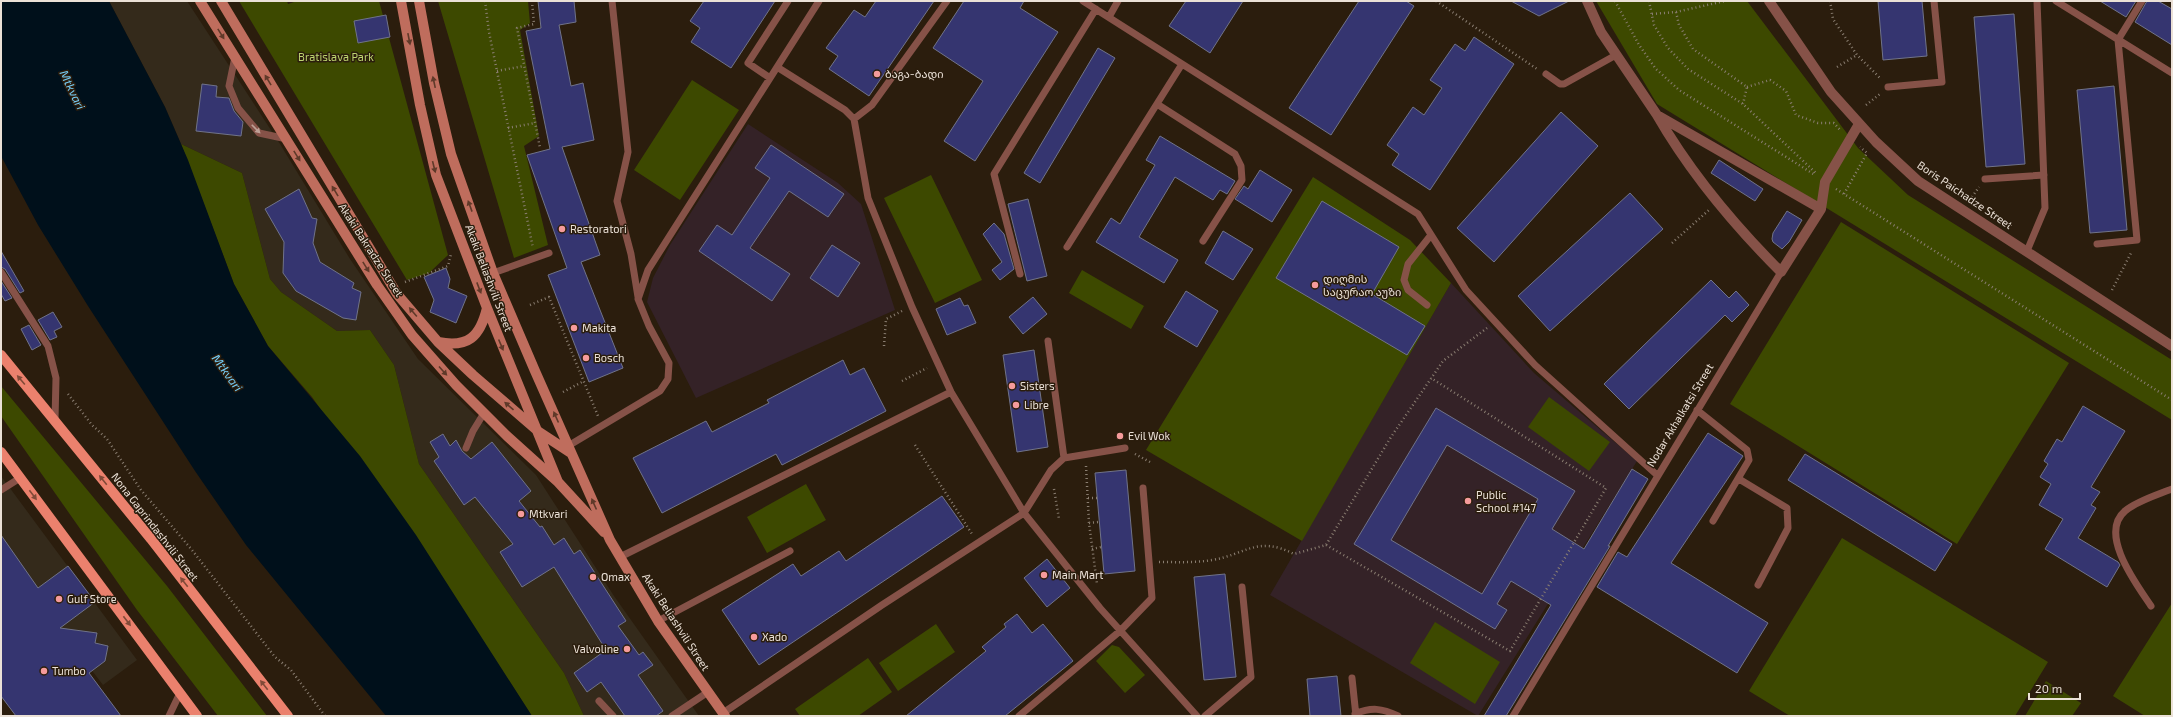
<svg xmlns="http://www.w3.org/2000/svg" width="2173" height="717" viewBox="0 0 2173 717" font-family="'Exo 2','Noto Sans Georgian',sans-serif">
	<rect width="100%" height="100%" fill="#2b1d0d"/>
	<path fill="#342a1b" d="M109,1H187L280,144L350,259L418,359L536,475L614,596L699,716H584L564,673L419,464L394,365L370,330L337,331L281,292L270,279L242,173L181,144L165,107Z
		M1,476L137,660L103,685L45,609L1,642Z"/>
	<path fill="#342227" d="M748,124L838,183L861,204L895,310L696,398L647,302L653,278L670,245Z
		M1451,283L1534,373L1637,461L1478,716L1270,595Z"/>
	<path fill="#3d4900" d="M239,1H287L288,4L297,1H379L448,255L429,273L407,280Z
		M438,1H528L530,23L520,30L539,136L524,146L548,245L514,258Z
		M1596,1H1747L1858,148L1908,195L2172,360V420L1657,104Z
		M692,80L739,110L680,200L634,170Z
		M181,144L242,173L270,279L281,292L337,331L370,330L394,365L419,464L564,673L584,716H532L477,632L312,397L268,346L234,284Z
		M931,175L982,280L935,303L884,198Z
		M1313,177L1410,240L1451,283L1302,541L1146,450Z
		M1841,222L2069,363L1957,544L1730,404Z
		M1082,270L1144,306L1131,329L1069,293Z
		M1,386L167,586L267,716H218L137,610L1,416Z
		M1549,397L1610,442L1589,471L1528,427Z
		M806,484L826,520L767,553L747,517Z
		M1842,538L2048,662L2015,716H1790L1749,691Z
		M2172,603V716H2145L2113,696Z
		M1435,622L1500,662L1475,704L1410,663Z
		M936,624L955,652L898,691L879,663Z
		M1112,645L1119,647L1145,675L1125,693L1096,661Z
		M868,658L892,692L858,716H800L795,709Z
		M2046,681L2081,703L2072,716H2025Z"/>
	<path fill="#00101b" d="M1,1H109L165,107L188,160L234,284L268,346L360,456L416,535L532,716H386L246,545L195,471L88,306L38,225L1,156Z"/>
	<path fill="#353570" stroke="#707389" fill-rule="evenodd" d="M538,1H574L576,22L559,25L571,86L583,83L594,140L562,147L600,255L581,262L623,368L589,382L548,275L567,268L527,155L550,149L526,31L541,28Z
		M704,1H775L731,68L691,42L700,28L690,21Z
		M876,1H934L869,96L829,69L838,56L826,48L854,10L865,17Z
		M964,1H1024L1020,8L1058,32L975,161L944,141L983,81L933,48Z
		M1186,1H1243L1210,53L1169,26Z
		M1359,1H1406L1414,6L1331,135L1289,108Z
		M1511,1H1569L1539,16Z
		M1878,1H1922L1927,56L1883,60Z
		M2100,1H2136L2126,17Z
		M2147,1H2158L2172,9V45L2135,22Z
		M2014,14L2025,164L1986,167L1974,17Z
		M386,15L390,37L358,43L354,21Z
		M1474,37L1514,64L1430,190L1392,165L1399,154L1387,145L1413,107L1424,115L1442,88L1430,80L1455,44L1465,51Z
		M1098,48L1115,58L1040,183L1024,173Z
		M202,84L217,86L216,97L229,98L234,111L243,122L241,136L196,131Z
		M2114,86L2127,230L2090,233L2077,90Z
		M1561,112L1598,146L1494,262L1457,228Z
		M1160,136L1235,181L1227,194L1220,190L1213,200L1175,177L1139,237L1178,260L1164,283L1096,242L1111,218L1120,224L1155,165L1146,160Z
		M771,145L844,194L828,217L789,191L750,248L790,274L772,301L699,251L717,225L732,235L770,178L755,168Z
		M1719,160L1763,189L1755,201L1711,173Z
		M1260,170L1292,190L1272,222L1235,199L1244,186L1248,189Z
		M299,189L312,218L317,219L313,243L320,262L354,283L352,288L361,292L356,320L343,318L296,291L283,273L284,242L265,209Z
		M1630,193L1663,229L1550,331L1518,296Z
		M1028,199L1047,276L1027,281L1008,204Z
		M1322,201L1399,247L1372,294L1425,326L1407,355L1276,278Z
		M1787,211L1802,220L1789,242L1782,249L1773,242L1772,239L1773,233Z
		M994,223L1004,234L1014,269L1000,280L992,270L1002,262L983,234Z
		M1223,231L1253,249L1233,280L1205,263Z
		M832,245L860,263L838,297L810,278Z
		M1,251L24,291L20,293L5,269L1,267Z
		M446,268L450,279L448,288L467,296L456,323L430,312L434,300L424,277Z
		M1711,280L1729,298L1736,291L1749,305L1732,322L1725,315L1629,409L1604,384Z
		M1,281L12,298L5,301L1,294Z
		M1186,291L1218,311L1197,347L1164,327Z
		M1033,297L1047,314L1023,334L1009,317Z
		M960,298L964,306L968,305L976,323L947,335L936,309Z
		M53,312L62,327L54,331L57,337L50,340L38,320Z
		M29,325L41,345L32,350L21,329Z
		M1034,350L1048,447L1017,452L1003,355Z
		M843,360L850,375L864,368L886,411L782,465L776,454L662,513L633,458L706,421L712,432L769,403L767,400Z
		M2083,406L2125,431L2091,487L2100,492L2091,505L2096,508L2078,538L2118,562L2120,565L2107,587L2045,549L2063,519L2039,505L2051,484L2040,477L2048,464L2044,461L2057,439L2062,442Z
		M1436,408L1575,491L1552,529L1584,549L1632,469L1648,479L1608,546H1610L1506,716H1484L1551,605L1511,581L1497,604L1507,610L1495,629L1354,544ZM1447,445L1538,499L1482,594L1391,540Z
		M1708,433L1743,456L1671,563L1768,623L1737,673L1597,587L1618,552L1627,557Z
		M443,434L450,446L456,440L462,451L471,459L492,442L531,491L519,501L540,527L542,526L554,545L564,538L574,554L580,550L626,621L618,626L639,655L643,652L653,665L638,675L663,711L656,716H625L601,682L587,692L574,673L606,650L554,567L522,587L500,552L513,544L475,497L464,505L434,461L439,457L430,442Z
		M1805,454L1952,544L1935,571L1788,480Z
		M1126,470L1135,571L1104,574L1095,473Z
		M942,496L964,527L759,665L722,610L793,564L801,576L839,551L846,561Z
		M1,535L38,588L68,566L95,602L60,628L97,633L95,643L108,646L105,661L89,673L121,716H16L1,696Z
		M1047,559L1070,588L1047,607L1024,578Z
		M1225,574L1236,677L1204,680L1194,577Z
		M1017,614L1032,633L1043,624L1073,661L1005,716H906L986,651L982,647L1006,627L1004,624Z
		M1337,676L1341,716H1310L1307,679Z"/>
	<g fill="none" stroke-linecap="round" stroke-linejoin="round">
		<path stroke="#8a7e71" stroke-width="2.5" stroke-dasharray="1 3" stroke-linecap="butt" d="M485,1L489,32L533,248
			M532,1L534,24L517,28L540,148
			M1436,1L1537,69
			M1615,1L1639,45L1656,69L1679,90L1815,175
			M1649,1L1654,25L1668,48L1688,69L1743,104L1816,173
			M1830,1L1833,19L1857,55L1881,79
			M1676,12L1679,25L1693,49L1747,87L1743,104
			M1652,14L1676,12L1725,1
			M1837,67L1857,55
			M497,71L524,66
			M1747,87L1770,80L1786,91L1796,115L1818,123H1834L1841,131
			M1866,105L1880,94
			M508,128L535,123
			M1836,189L2172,400
			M1844,194L1867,153L1860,147
			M1972,197L1979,187
			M1672,243L1709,210
			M405,282L448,266L451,254
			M2112,290L2131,253
			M530,305L549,297L598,416
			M884,346L886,319L902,311
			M902,381L927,368
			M563,392L584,381
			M68,394L92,425L107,439L141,490L192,550L275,657L291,670L325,716
			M915,445L972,534
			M1135,454L1150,462
			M1086,466L1089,523L1097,584
			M1054,489L1059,519
			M1088,498H1097
			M1089,523L1099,522
			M1326,545L1510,651L1606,488L1431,378
			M1092,549L1101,547
			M1159,562C1177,562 1195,563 1212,560C1245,555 1257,535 1294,554L1326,545L1391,437L1443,361L1487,328"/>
		<path stroke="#865248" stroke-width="7" d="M612,1L628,152L617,201L631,254L638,297
			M1083,1L1418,214L1466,290L1535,365L1657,475
			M2056,1L2172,73
			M1109,17L1118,1
			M235,57L229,86L238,108L259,133L287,139
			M777,67L845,110L854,119L868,198L912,307L951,392L1024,513L1100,608L1197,716
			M1546,74L1560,84H1564L1616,55
			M770,78L748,63L788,1
			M1888,87L1942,82L1934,1
			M1157,104L1235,154L1241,166L1242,180L1203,241
			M854,119L872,105L947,1
			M1985,179L2044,175
			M2097,244L2137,240L2118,40L2142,1
			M1067,247L1182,64
			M2027,251L2045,208L2037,1
			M1,272L48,346L56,378L55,420
			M493,273L549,253
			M1020,274L994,174L1096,9
			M1427,305L1408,290L1404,280L1408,264L1431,235
			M1697,410L1747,450L1749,460L1713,521
			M568,446L660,391L668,379L669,363L649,326L638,299L648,270L819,1
			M466,448L473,431L484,413
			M1064,458L1125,448
			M1739,479L1787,508L1788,528L1758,585
			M1,490L20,478
			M620,557L951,392
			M2151,606C2137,585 2098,534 2125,511C2137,501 2157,495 2172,489
			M658,621L790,551
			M1352,678L1356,716
			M599,701L613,716
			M723,713L882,605L1024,513L1051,470L1064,458L1048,341
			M1355,714C1371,707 1382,708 1398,716
			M169,716L180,693
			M672,716L708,692
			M1019,716L1120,631L1152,598L1143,488
			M1205,716L1251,677L1242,587
			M1513,716L1781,272"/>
		<path stroke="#865248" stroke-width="10" d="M1587,1L1601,32L1657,115L1821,209
			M1657,115C1691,174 1733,224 1781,272L1821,209L1825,182L1859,124"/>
		<path stroke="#865248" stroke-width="10" d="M1769,1L1831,92L1876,142L1918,181L2172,346"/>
		<path stroke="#bf6d5d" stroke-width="10" d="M200,1L377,285L412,335L456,385L507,436L558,482
			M221,1L397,294L438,342L473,375L539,432L571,453
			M401,1L420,105L436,175L487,308L558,482L604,532
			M419,1L434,83L451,154L493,273L535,371L610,540L658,621L725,716
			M438,342C468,348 480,337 487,308"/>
		<path stroke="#eb816d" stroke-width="10" d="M1,355L151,539L288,716
			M1,452L197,716"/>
	</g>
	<defs><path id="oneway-solid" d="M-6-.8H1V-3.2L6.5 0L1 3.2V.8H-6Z"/></defs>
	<g fill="#5f3929">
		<use href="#oneway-solid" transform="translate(221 34) rotate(58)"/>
		<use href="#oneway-solid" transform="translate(409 39) rotate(79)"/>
		<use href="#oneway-solid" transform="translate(268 80) rotate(-121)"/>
		<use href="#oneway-solid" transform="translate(434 82) rotate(-102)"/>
		<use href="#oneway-solid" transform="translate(297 156) rotate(58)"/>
		<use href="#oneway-solid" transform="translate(434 167) rotate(76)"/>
		<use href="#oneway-solid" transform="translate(335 191) rotate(-121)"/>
		<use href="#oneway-solid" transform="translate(470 206) rotate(-110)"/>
		<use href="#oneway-solid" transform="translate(366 267) rotate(58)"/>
		<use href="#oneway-solid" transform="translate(479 288) rotate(69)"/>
		<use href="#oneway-solid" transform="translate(413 312) rotate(-130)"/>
		<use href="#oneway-solid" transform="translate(501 345) rotate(67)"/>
		<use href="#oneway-solid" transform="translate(443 371) rotate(48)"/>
		<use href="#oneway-solid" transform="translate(509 406) rotate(-139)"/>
		<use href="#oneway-solid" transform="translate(556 417) rotate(-114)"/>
		<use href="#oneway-solid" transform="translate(594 504) rotate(-114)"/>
	</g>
	<use fill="#bea197" href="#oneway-solid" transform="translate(256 129) rotate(45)"/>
	<g fill="#814a38">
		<use href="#oneway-solid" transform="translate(21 380) rotate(-130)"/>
		<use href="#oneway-solid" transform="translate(103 480) rotate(-129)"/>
		<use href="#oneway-solid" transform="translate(33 495) rotate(53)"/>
		<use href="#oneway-solid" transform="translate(184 582) rotate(-128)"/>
		<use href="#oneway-solid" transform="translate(127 621) rotate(53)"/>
		<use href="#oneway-solid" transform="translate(264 685) rotate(-128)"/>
	</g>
	<g fill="#f59b9b" stroke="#2b1d0d" stroke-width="1.5">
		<circle cx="877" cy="74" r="4"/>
		<circle cx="562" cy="229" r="4"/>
		<circle cx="1315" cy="285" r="4"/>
		<circle cx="574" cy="328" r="4"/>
		<circle cx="586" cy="358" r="4"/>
		<circle cx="1012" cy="386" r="4"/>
		<circle cx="1016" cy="405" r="4"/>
		<circle cx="1120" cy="436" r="4"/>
		<circle cx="1468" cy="501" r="4"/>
		<circle cx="521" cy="514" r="4"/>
		<circle cx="1044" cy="575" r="4"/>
		<circle cx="593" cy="577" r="4"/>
		<circle cx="59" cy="599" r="4"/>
		<circle cx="754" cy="637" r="4"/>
		<circle cx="627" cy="649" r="4"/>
		<circle cx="44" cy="671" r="4"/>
	</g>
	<g text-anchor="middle" stroke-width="3" stroke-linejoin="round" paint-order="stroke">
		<g font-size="11" fill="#bed570" stroke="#2b1d0d">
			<text x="336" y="61">Bratislava Park</text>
		</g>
		<g font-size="11" fill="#ebe1d7" stroke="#2b1d0d" text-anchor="start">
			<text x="885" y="78">ბაგა-ბადი</text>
			<text x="570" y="233">Restoratori</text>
			<text x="1323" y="283">დიღმის<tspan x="1323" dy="13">საცურაო აუზი</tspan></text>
			<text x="582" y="332">Makita</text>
			<text x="594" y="362">Bosch</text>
			<text x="1020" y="390">Sisters</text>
			<text x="1024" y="409">Libre</text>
			<text x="1128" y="440">Evil Wok</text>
			<text x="1476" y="499">Public<tspan x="1476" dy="13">School #147</tspan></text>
			<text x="529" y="518">Mtkvari</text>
			<text x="1052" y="579">Main Mart</text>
			<text x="601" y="581">Omax</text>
			<text x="67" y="603">Gulf Store</text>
			<text x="762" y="641">Xado</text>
			<text x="619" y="653" text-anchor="end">Valvoline</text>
			<text x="52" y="675">Tumbo</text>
		</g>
		<g font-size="11" fill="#ebe1d7" stroke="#2b1d0d">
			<text transform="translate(1965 195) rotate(34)" y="4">Boris Paichadze Street</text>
			<text transform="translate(371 250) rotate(57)" y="4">Akaki Bakradze Street</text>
			<text transform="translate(489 278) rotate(69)" y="4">Akaki Beliashvili Street</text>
			<text transform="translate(1680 415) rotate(-59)" y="4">Nodar Akhalkatsi Street</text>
			<text transform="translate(155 527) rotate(52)" y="4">Nona Gaprindashvili Street</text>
			<text transform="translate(676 622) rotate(57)" y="4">Akaki Beliashvili Street</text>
		</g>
		<g font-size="12" font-style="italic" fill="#75ccf6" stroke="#2b1d0d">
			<text transform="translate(72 90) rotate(64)" y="4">Mtkvari</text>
			<text transform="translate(227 373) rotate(54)" y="4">Mtkvari</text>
		</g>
	</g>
	<rect width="2173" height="717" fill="none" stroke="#ebe1d7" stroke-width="4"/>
	<path d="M2029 693v6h51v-6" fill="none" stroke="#ebe1d7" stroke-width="2"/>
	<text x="2035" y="693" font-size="12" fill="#ebe1d7" stroke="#2b1d0d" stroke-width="3" paint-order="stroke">20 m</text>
</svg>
